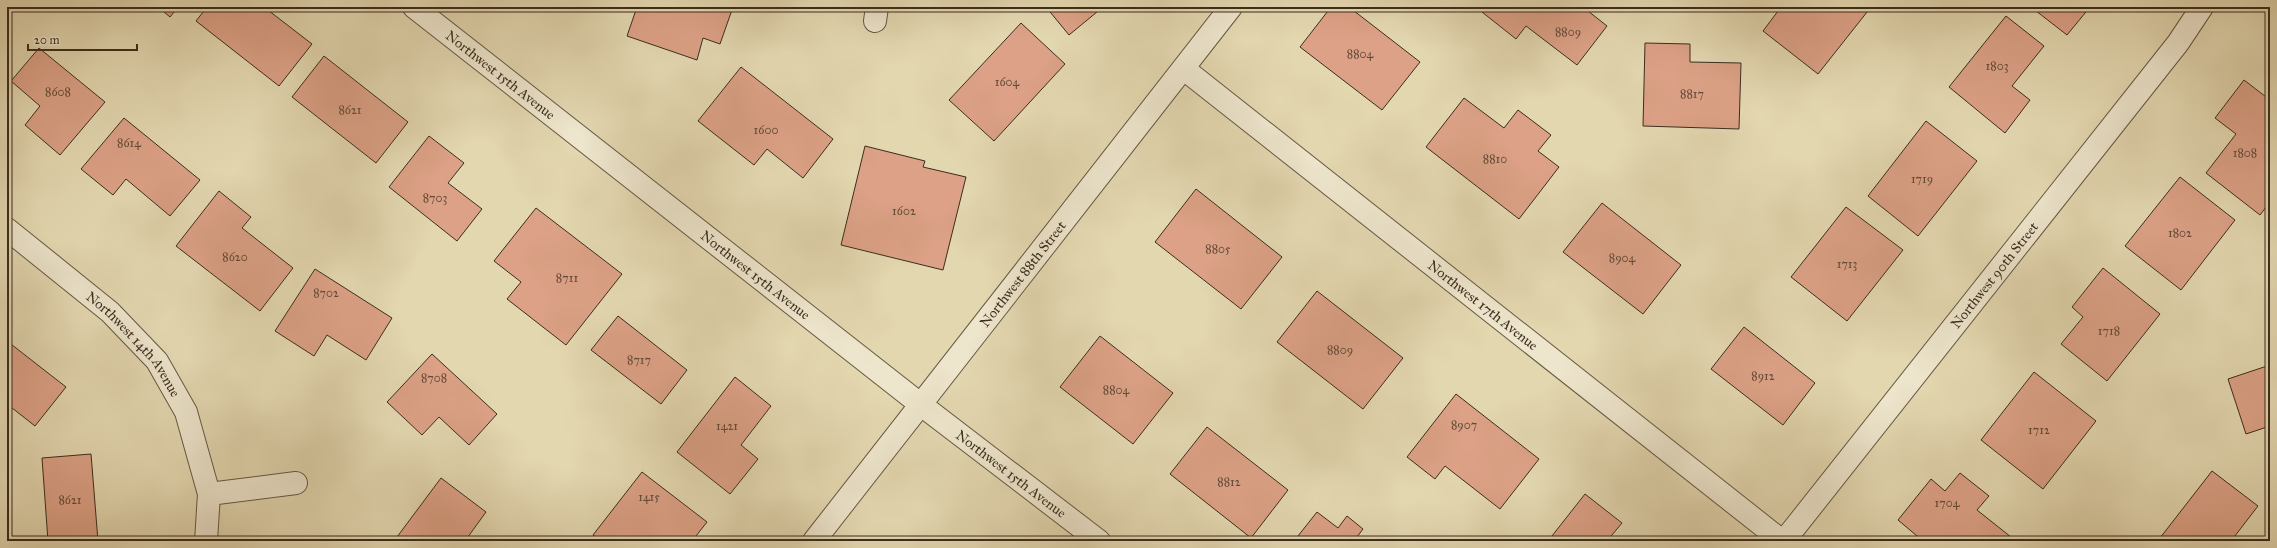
<svg xmlns="http://www.w3.org/2000/svg" width="2277" height="548" viewBox="0 0 2277 548" font-family="'IM FELL Great Primer',serif">
	<rect width="100%" height="100%" fill="#e3d7b0"/>
	<filter id="stains"><feTurbulence type="fractalNoise" baseFrequency=".005" numOctaves="4"/><feColorMatrix values="0 0 0 0 .2 0 0 0 0 .09 0 0 0 0 .02 0 0 0 .5 -.17"/></filter>
	<radialGradient id="worn" r=".72"><stop offset=".6" stop-color="#630" stop-opacity="0"/><stop offset="1" stop-color="#630" stop-opacity=".3"/></radialGradient>
	<path fill="#dca186" stroke="#3b2d1e" d="M158,7H178L170,17Z
		M207,7H264L312,44L279,86L196,21Z
		M637,7H733L720,44L703,38L697,60L627,36Z
		M1046,7H1103L1069,35Z
		M1331,7H1349L1420,62L1382,110L1300,47Z
		M1486,7H1583L1607,26L1577,65L1526,26L1516,39L1482,12Z
		M1781,7H1871L1818,74L1763,31Z
		M2031,7H2090L2067,35Z
		M2006,16L2044,46L2012,86L2030,100L2005,133L1949,87Z
		M1021,23L1065,64L994,141L949,100Z
		M1645,43L1690,44V62L1741,63L1739,129L1643,126Z
		M39,48L105,102L60,155L25,125L40,106L11,81Z
		M324,56L408,122L376,163L292,97Z
		M741,67L833,139L803,178L767,149L754,165L698,121Z
		M2244,80L2270,100V202L2260,215L2206,173L2236,134L2215,118Z
		M1464,98L1504,128L1518,110L1551,135L1538,151L1559,167L1519,219L1426,147Z
		M124,118L200,180L170,216L126,179L113,195L81,169Z
		M1926,121L1977,161L1918,236L1868,196Z
		M429,136L464,163L448,183L482,209L457,241L389,187Z
		M865,146L925,161L923,167L966,177L943,270L841,245Z
		M2180,177L2235,220L2181,290L2125,246Z
		M1196,189L1282,257L1241,309L1155,242Z
		M219,191L251,217L242,228L293,268L260,311L176,246Z
		M1602,203L1681,265L1643,314L1563,252Z
		M1846,207L1903,250L1847,321L1791,277Z
		M536,208L622,274L566,345L507,299L521,282L494,261Z
		M2103,268L2160,314L2107,381L2061,344L2083,317L2072,307Z
		M315,269L392,318L366,360L327,335L314,356L275,331Z
		M1317,291L1403,358L1363,409L1277,342Z
		M618,316L687,370L661,404L591,350Z
		M1744,327L1815,383L1783,425L1711,369Z
		M1100,336L1173,393L1133,444L1060,387Z
		M7,341L66,387L35,426L7,404Z
		M432,354L497,414L469,445L439,417L422,435L387,402Z
		M2270,365V426L2246,434L2228,379Z
		M2034,372L2096,421L2043,489L1981,440Z
		M735,377L771,406L741,445L758,459L730,494L677,452Z
		M1456,394L1539,459L1500,509L1445,466L1435,479L1407,457Z
		M1207,427L1288,490L1251,538L1170,474Z
		M91,454L98,541H48L42,458Z
		M2212,471L2258,506L2231,541H2164L2160,538Z
		M642,472L707,522L692,541H602L593,535Z
		M1960,473L1989,496L1977,510L2016,541H1923L1898,520L1931,479L1945,491Z
		M441,478L486,512L465,541H394Z
		M1585,494L1622,523L1607,541H1548Z
		M1317,512L1338,528L1347,516L1363,529L1354,541H1294Z"/>
	<g fill="none" stroke-linecap="round" stroke-linejoin="round">
		<defs>
			<g id="street">
				<path id="s1" d="M414,7L920,404L1099,541"/>
				<path d="M875,21L877,7"/>
				<path id="s2" d="M1184,69L1782,541"/>
				<path id="s3" d="M7,229L110,312L157,361L186,412L209,494L206,541"/>
				<path d="M209,494L296,483"/>
				<path id="s4" d="M814,541L1231,7"/>
				<path id="s5" d="M1784,541L2178,43L2202,7"/>
			</g>
		</defs>
		<use href="#street" stroke="#655842" stroke-width="24"/>
		<use href="#street" stroke="#ede5cc" stroke-width="22"/>
	</g>
	<g text-anchor="middle" stroke-width="3" stroke-linejoin="round" paint-order="stroke">
		<g font-size="12" fill="#634a38">
			<text x="1568" y="36">8809</text>
			<text x="1360" y="58">8804</text>
			<text x="1997" y="70">1803</text>
			<text x="1007" y="86">1604</text>
			<text x="58" y="96">8608</text>
			<text x="1692" y="98">8817</text>
			<text x="350" y="114">8621</text>
			<text x="766" y="134">1600</text>
			<text x="129" y="147">8614</text>
			<text x="2245" y="157">1808</text>
			<text x="1495" y="163">8810</text>
			<text x="1922" y="183">1719</text>
			<text x="435" y="202">8703</text>
			<text x="904" y="215">1602</text>
			<text x="2180" y="237">1802</text>
			<text x="1218" y="253">8805</text>
			<text x="235" y="261">8620</text>
			<text x="1622" y="262">8904</text>
			<text x="1847" y="268">1713</text>
			<text x="567" y="282">8711</text>
			<text x="326" y="297">8702</text>
			<text x="2109" y="335">1718</text>
			<text x="1340" y="354">8809</text>
			<text x="639" y="364">8717</text>
			<text x="1763" y="380">8912</text>
			<text x="434" y="382">8708</text>
			<text x="1116" y="394">8804</text>
			<text x="1464" y="429">8907</text>
			<text x="727" y="430">1421</text>
			<text x="2039" y="434">1712</text>
			<text x="1229" y="486">8812</text>
			<text x="649" y="501">1415</text>
			<text x="70" y="504">8621</text>
			<text x="1947" y="507">1704</text>
		</g>
		<g font-size="14" fill="#3b2d1e" stroke="#ede5cc">
			<text dy="5" stroke="none"><textPath href="#s1" startOffset="110">Northwest 15th Avenue</textPath></text>
			<text dy="5" stroke="none"><textPath href="#s4" startOffset="339">Northwest 88th Street</textPath></text>
			<text dy="5" stroke="none"><textPath href="#s1" startOffset="434">Northwest 15th Avenue</textPath></text>
			<text dy="5" stroke="none"><textPath href="#s5" startOffset="339">Northwest 90th Street</textPath></text>
			<text dy="5" stroke="none"><textPath href="#s2" startOffset="381">Northwest 17th Avenue</textPath></text>
			<text dy="5" stroke="none"><textPath href="#s3" startOffset="172">Northwest 14th Avenue</textPath></text>
			<text dy="5" stroke="none"><textPath href="#s1" startOffset="758">Northwest 15th Avenue</textPath></text>
		</g>
	</g>
	<rect width="2277" height="548" fill="none" stroke="#e3d7b0" stroke-width="24"/>
	<rect x="8" y="8" width="2261" height="532" fill="none" stroke="#3b2d1e" stroke-width="2"/>
	<rect x="12" y="12" width="2253" height="524" fill="none" stroke="#3b2d1e"/>
	<path d="M28 44v6h109v-6" fill="none" stroke="#3b2d1e" stroke-width="2"/>
	<text x="34" y="44" font-size="12" fill="#3b2d1e" stroke="#ede5cc" stroke-width="3" paint-order="stroke">20 m</text>
	<rect width="100%" height="100%" filter="url(#stains)"/>
	<rect width="100%" height="100%" fill="url(#worn)"/>
</svg>
